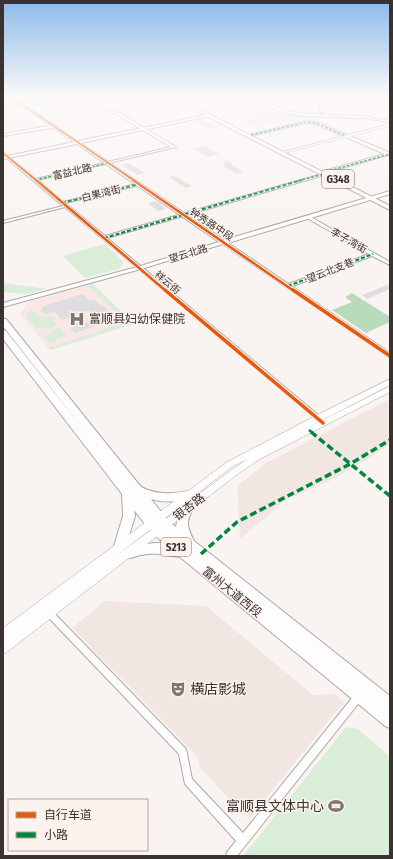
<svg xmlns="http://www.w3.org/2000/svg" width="393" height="859" viewBox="0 0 393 859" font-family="'Fira Sans Condensed','Noto Sans SC',sans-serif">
	<rect width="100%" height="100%" fill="#f9f4f2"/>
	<path fill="#f2e6e2" d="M297,97H326L332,99L337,114L307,113V109L300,104L306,101Z
		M261,105L268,109L295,115L310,116L309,119L302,118L256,127L231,115L244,112L240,110Z
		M390,399V444L371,457L336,478L286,500L240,539L237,486L266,463Z
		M105,601L206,606L313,695L334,694L344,702L249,819L200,768L198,757L72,628Z"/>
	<path fill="#f8e7e4" d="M26,117L40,127L3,133V121Z
		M93,284L134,324L50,350L20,314L30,301Z"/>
	<path fill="#d9edd8" d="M254,110H263L280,118C271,123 261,117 252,113Z
		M105,244L124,262L119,269L85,278L63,256Z
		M3,283L47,289L26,294L3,292Z
		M93,284L134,324L50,350V348L122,323V318L89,287V285Z
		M30,310L33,311C38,320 46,315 54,317L56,319L54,321L57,325L48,329L44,327L37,329L26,316Z
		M58,328H60L67,336L48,343L43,336L50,334L49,331Z
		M346,727L358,729L390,757V856H243Z"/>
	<path fill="#b9dbba" d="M352,293L390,317V322L366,333L332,310L352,302L345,297Z"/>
	<path fill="#e0dde0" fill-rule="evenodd" d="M197,120L209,122L219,126L209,129L194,121Z
		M204,146L219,154L208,157L193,149Z
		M225,161H230L232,165L244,172L237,174L224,167Z
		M129,163L144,173L137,175L122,165Z
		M175,176L192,186L185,188L169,177Z
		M156,201L166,209L158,211L148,203Z
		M390,284V289L367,299L362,295Z
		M83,294L90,301L94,299L101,306L103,305L118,322L106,326L103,323L75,333L70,328L75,326L67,318L62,320L55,312L45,314L40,311L44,306ZM90,310L98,318L83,324L75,315Z"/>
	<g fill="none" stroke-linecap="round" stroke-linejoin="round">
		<defs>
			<path id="minor" d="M82,99L118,112L176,147L38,180L63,202L140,183V185L65,203L105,236L325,173V175L107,238L324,420L325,421L324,422H320L65,207L3,223V221L63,206L3,155V152L36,179L171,147L116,114L82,101Z
				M307,121L317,122L390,153V156L388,155L325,173L323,172L324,171L385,154L315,124L307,123L251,136L249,135Z
				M55,125L56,127L3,136V134Z
				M307,216H309L390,262V265L372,256L290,287H286V285L369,254L307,218Z
				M49,610L52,611L186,749L192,779L243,833L356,693L359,692L362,693L363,696L362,699L237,856H226L227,852L236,841L185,784L179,754L46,615L45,613L46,611Z"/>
			<path id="tertiary" d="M9,97H14L78,141L211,114L210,116L81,143L224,240L390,191V194L228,243L390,353V358L223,244L141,269L3,307V303L137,267L219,242L77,144L3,159V157L74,142Z
				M255,97H259L267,103L287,111L310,114L362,116L390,121V123C379,120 368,118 356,118C323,115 282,122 255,97Z"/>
			<path id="secondary" d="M390,124V126L281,154L279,153Z
				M390,379V385L303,430L390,386V392L260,459L239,473L7,652L3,654V628L227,462L315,416ZM246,460L233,469L112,559L233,466Z"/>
			<path id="primary" d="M81,97H96L3,108V106Z
				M169,97H175L390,206V210Z
				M3,319H6L141,487C151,492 161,494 172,493C179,493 185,490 191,492L193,495L191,498C178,502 165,503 151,499L169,522L176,527L178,516L184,504L188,503L192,504L194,507C185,523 187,526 194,541L390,696V728L385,726L180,557C166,555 155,552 141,555C135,556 129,560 123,557L121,554L123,551C136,546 150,542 164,543L153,534L134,510L135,516L126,546L124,549L120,551L116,549L114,546L123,516L122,494L3,339V330L6,331L91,439L3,326Z"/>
		</defs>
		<use href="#minor" stroke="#aea8a5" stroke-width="2"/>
		<use href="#tertiary" stroke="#aea8a5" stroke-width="2"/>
		<use href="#secondary" stroke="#aea8a5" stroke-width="1"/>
		<use href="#primary" stroke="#aea8a5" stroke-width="2"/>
		<use href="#minor" fill="#fefdfd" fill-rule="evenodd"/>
		<use href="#tertiary" fill="#fefdfd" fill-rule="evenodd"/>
		<use href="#secondary" fill="#fefdfd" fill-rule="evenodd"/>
		<use href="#primary" fill="#fefdfd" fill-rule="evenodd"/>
		<path stroke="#00873e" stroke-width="1.5" stroke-dasharray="3 1.5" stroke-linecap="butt" d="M310,97L317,100L321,115
			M251,135L307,122L316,123L346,136
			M325,172L390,154
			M35,180L108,163
			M298,181L324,174"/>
		<path stroke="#00873e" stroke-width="2" stroke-dasharray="4 2" stroke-linecap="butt" d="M62,203L139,184
			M104,238L302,180
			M288,286L373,254"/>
		<path stroke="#00873e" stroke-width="2.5" stroke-dasharray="5.5 2.5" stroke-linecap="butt" d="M309,430L313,433"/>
		<path stroke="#00873e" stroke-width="3.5" stroke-dasharray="7 3.5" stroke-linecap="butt" d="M311,432L390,496
			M201,554L237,522L350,464L390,440"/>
		<defs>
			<path id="cycleway-far2" d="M11,97L135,181
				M3,153L37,181"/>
			<path id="cycleway-far1" d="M36,180L166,291
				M133,180L294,291"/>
			<path id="cycleway" d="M165,290L323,423
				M293,290L390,356"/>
		</defs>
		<use href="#cycleway-far2" stroke="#fcf3ef" stroke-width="3.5"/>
		<use href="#cycleway-far1" stroke="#fcf3ef" stroke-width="4"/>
		<use href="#cycleway" stroke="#fcf3ef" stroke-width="5.5"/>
		<use href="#cycleway-far2" stroke="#e8590c" stroke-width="2"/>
		<use href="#cycleway-far1" stroke="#e8590c" stroke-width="2.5"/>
		<use href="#cycleway" stroke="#e8590c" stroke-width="3.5"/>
	</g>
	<linearGradient id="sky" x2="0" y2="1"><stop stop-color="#8cbaea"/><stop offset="0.45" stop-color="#fcfaf9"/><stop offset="1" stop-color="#fcfaf9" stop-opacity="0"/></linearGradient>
	<rect width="393" height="217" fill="url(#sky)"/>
	<defs>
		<symbol id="hospital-bare" viewBox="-9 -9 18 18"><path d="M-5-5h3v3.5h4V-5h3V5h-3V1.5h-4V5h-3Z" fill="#7d7673" stroke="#fcf3ef" stroke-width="2.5" paint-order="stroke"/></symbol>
		<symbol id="theatre-bare" viewBox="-9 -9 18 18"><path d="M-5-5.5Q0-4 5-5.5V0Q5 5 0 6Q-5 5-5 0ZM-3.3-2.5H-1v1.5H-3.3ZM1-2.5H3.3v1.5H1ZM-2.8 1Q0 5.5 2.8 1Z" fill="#7d7673" stroke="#fcf3ef" stroke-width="2.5" paint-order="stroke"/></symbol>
		<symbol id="stadium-bare" viewBox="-9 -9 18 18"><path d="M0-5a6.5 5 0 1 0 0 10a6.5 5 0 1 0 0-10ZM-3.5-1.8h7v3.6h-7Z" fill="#7d7673" stroke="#fcf3ef" stroke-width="2.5" paint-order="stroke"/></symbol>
	</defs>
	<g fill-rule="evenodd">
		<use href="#hospital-bare" x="66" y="308" width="22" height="22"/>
		<use href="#theatre-bare" x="167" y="678" width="22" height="22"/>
		<use href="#stadium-bare" x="325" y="795" width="22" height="22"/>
	</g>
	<g text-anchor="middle" stroke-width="3" stroke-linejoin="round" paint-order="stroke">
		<g font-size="10" fill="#3a322e" stroke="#fcf3ef">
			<text transform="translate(72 171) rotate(-13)" y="4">富益北路</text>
			<text transform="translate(101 193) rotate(-14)" y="4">白果湾街</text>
			<text transform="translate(212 224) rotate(34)" y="4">钟秀路中段</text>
			<text transform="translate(349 240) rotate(30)" y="4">李子湾街</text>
			<text transform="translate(188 253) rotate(-17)" y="4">望云北路</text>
			<text transform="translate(330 270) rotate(-21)" y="4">望云北支巷</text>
			<text transform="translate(168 282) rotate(40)" y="4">祥云街</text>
		</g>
		<g fill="#fcf3ef" stroke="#746c68" stroke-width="1">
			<rect x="322" y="170" width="32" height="18" rx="3"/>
			<rect x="161" y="538" width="30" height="18" rx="3"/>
		</g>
		<g font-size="11" font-weight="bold" fill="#3a322e">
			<text x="338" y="183">G348</text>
			<text x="176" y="551">S213</text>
		</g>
		<g font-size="12" fill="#3a322e" stroke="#fcf3ef" text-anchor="start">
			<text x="89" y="323">富顺县妇幼保健院</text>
		</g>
		<g font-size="12" fill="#3a322e" stroke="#fcf3ef">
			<text transform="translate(189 507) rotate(-37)" y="4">银杏路</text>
			<text transform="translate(232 592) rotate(39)" y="4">富州大道西段</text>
		</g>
		<g font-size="14" fill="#3a322e" stroke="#fcf3ef" text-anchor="start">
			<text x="190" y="694">横店影城</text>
			<text x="324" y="811" text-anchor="end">富顺县文体中心</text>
		</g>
	</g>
	<rect width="393" height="859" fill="none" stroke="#3a322e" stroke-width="8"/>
	<rect x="8" y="799" width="140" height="52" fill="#fcf3ef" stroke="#aea6a2"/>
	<rect x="16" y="812" width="20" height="6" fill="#e8590c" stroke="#aea6a2"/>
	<text x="44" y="819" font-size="12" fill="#3a322e">自行车道</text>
	<rect x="16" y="832" width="20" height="6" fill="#00873e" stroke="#aea6a2"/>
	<text x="44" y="839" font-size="12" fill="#3a322e">小路</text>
</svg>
